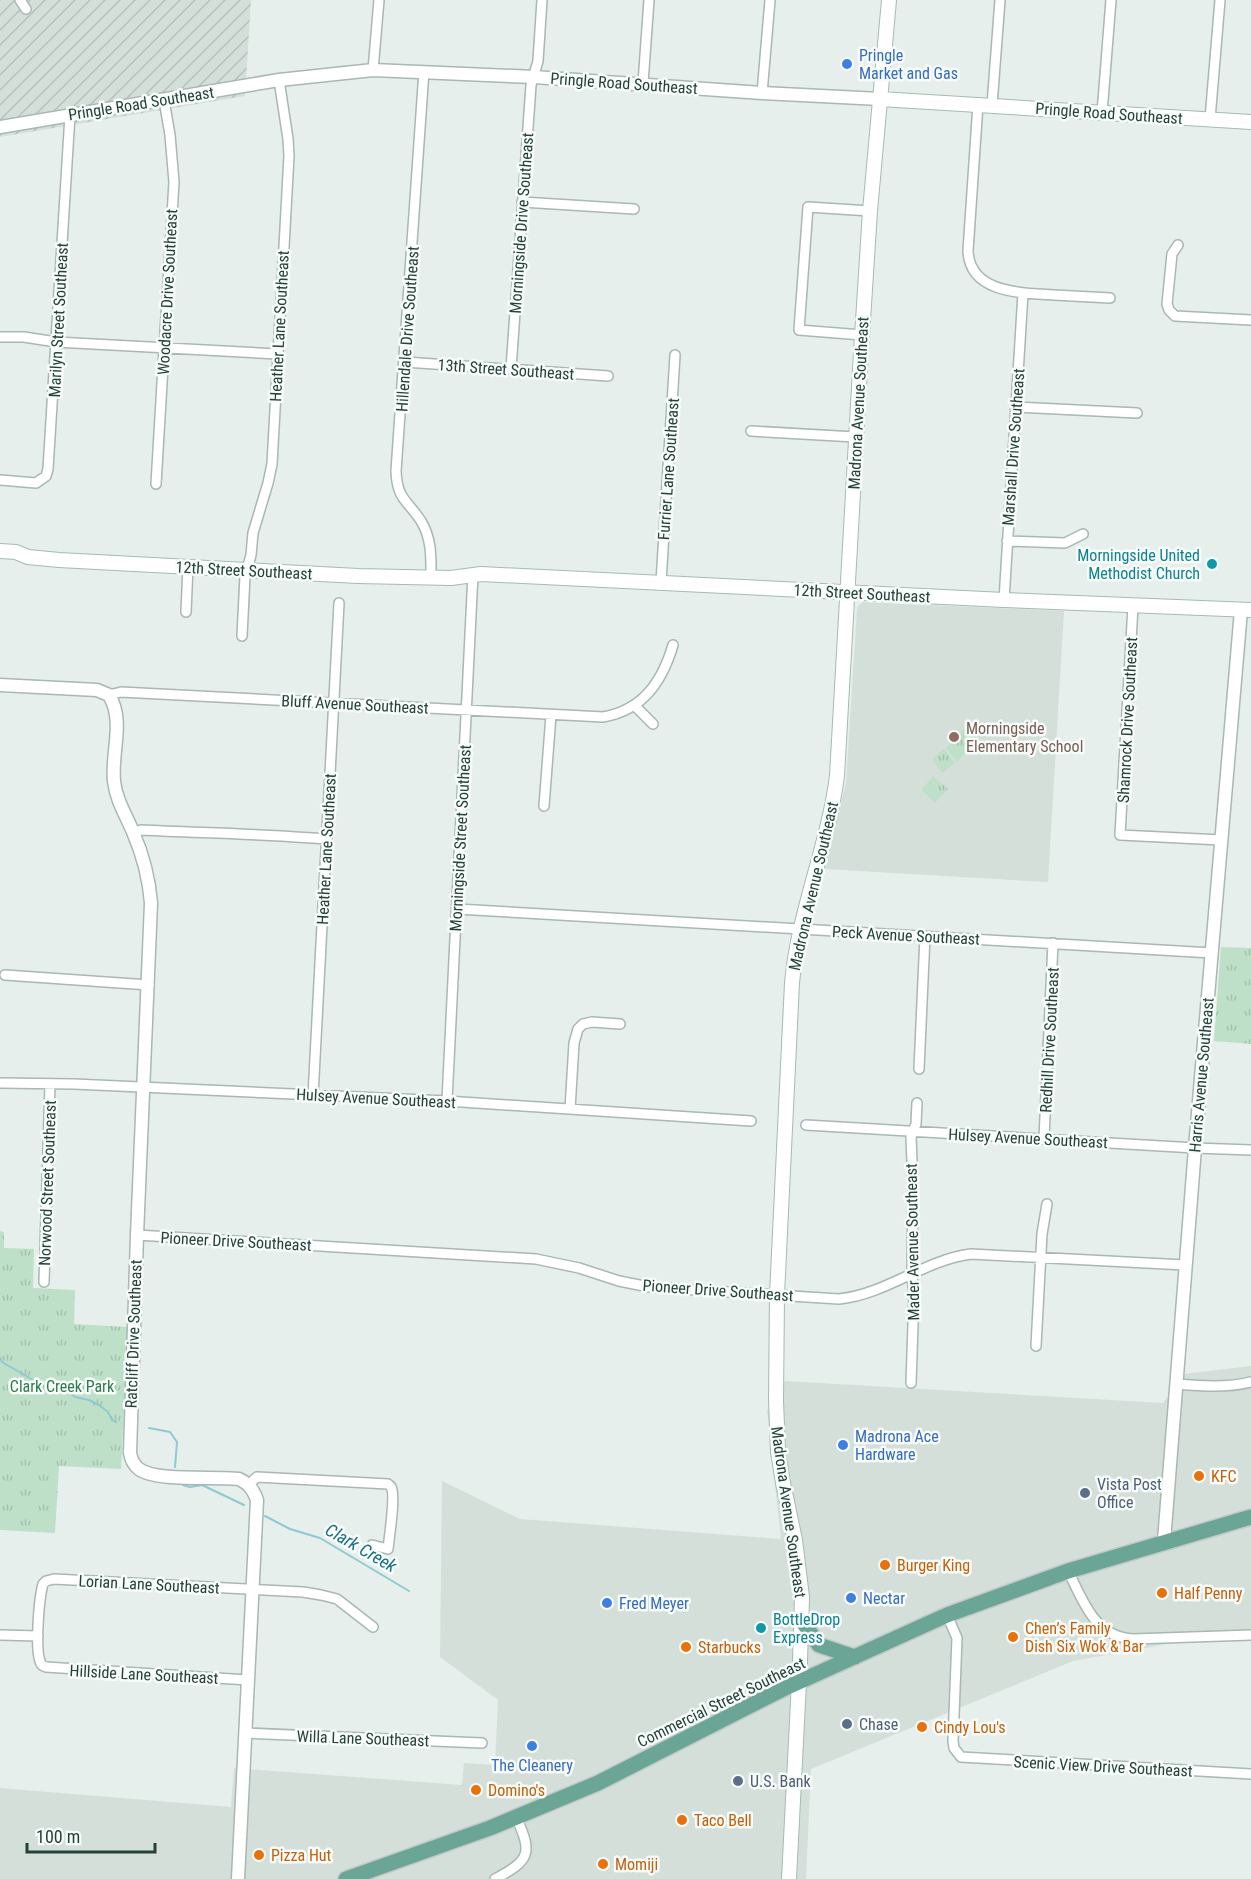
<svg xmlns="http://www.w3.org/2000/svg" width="1251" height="1879" viewBox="0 0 1251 1879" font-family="'Roboto Condensed',sans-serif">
	<defs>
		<pattern id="industrial-furrows" width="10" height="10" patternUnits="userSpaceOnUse" patternTransform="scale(1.5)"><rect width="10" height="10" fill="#d4dfda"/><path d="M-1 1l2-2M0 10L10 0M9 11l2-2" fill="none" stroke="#b6c1bc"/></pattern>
		<pattern id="park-tufts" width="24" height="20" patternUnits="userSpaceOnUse" patternTransform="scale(1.5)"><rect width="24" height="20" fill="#bfe0c8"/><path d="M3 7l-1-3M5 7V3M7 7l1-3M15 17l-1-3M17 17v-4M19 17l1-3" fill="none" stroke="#a4c1ad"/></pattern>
	</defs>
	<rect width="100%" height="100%" fill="#e6efeb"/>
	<path fill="#d4dfda" d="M863,602L1064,611L1048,882L825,869L846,783L857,610L858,606Z
		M1251,1366V1629L1073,1661L811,1769L806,1879H0V1788L231,1807L234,1768L462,1785L464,1763L495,1765L498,1700L440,1657L442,1481L520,1519L781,1539L767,1410L785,1381L1163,1403L1183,1374Z"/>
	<path fill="url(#industrial-furrows)" d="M0,0H251L245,96L0,137Z"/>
	<path fill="url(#park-tufts)" d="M964,728L978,739L957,762L946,748Z
		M944,749L955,763L942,773L932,760L933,758Z
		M933,776L948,789L935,803L921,790Z
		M1221,947L1251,948V1044L1214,1041Z
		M0,1231L4,1232V1248L34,1249L33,1288L75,1290L74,1324L128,1327L121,1469L59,1466L55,1533L0,1530Z"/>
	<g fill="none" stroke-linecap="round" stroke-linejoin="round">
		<path stroke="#8ec9d4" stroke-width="2" d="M0,1358L2,1362L40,1384L63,1388L75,1397L89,1400L99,1405L108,1412L112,1420L116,1422
			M149,1428L170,1432L177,1442L175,1467
			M183,1485L190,1487L202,1485L244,1505
			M265,1516L290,1529L320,1538L409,1591"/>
		<defs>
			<path id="minor" d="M20,0L26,9
				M373,70L379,0
				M424,71L396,471C397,499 407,500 421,521C432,539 431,558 431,577
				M643,83L649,0
				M762,93L770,0
				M978,104L968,251C970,294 1023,293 1054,295C1073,296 1092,297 1110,298
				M992,105L1000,0
				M1102,113L1111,0
				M1210,119L1220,0
				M522,202L634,209
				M1178,245L1172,254L1167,304L1169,310L1175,316L1251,320
				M862,335L799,330L808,207L870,211
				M0,337H24L56,342L277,354
				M405,362L608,376
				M511,369L531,85L538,61L542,0
				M1015,407L1137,413
				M751,431L855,437
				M0,480L36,483L46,476L48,469L70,115
				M156,484L174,182L170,135L164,100
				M1007,541L1065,543L1083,534
				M661,582L675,355
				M1004,600L1023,293
				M1133,606L1120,835L1221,840
				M186,612L188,567
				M242,636L245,576L251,555L253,533L268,483L272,464L289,156L288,139L279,80
				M109,695L121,692L603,717C643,710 662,682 673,645
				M635,706L653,724
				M544,806L551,715
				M133,832L141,830C203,833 265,834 327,839
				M457,909L1212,953
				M5,975L149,985
				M919,1069L925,936
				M0,1083L74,1084L447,1101L751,1121
				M313,1096L339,603
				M447,1101L473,574
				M570,1109L574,1043L578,1029L583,1024L592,1022L620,1024
				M806,1125L1195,1148L1251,1150
				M1044,1138L1053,943
				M137,1235L536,1259L579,1268L619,1281L649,1287L839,1299C887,1294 924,1260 971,1254L1185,1265
				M44,1282L50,1084
				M1036,1346L1042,1234L1047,1204
				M911,1383L914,1296L912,1275L913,1187L911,1137L916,1124L917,1103
				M1176,1384C1201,1386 1226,1388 1251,1382
				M249,1484L257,1477L388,1484C389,1485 391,1486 391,1487C396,1495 389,1538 388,1549L372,1545
				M1068,1571C1083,1600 1094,1637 1133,1639L1251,1635
				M947,1615L957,1638L953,1741L954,1748L961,1757L1251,1774
				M0,1635L38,1636
				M248,1680L46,1667C42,1665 41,1666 40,1661C35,1648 39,1598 43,1584L46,1581L54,1579L303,1592L321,1595L337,1599L373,1627
				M245,1733L482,1743
				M495,1879C530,1860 533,1854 516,1817"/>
			<path id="tertiary" d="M0,127L279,80L373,70L534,77L762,93L880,99
				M0,685L97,690L109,695C125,721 111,752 114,781C116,800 126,815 133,832C143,855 149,878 151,903L137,1235L130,1453C131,1459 134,1465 139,1469C156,1482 216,1476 239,1479C249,1484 253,1489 257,1500L238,1879
				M1164,1541L1195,1148L1241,610"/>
			<path id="secondary" d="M880,99L1251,122
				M0,551L16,552L28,557L59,560L358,576L451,578L481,574L1004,600L1251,610
				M789,1879L800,1662L802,1597L795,1540L783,1483L778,1452L776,1400L777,1295L792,983C798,913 828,846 837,776L861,352L870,211L889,0"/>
			<path id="primary" d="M802,1621L819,1645L855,1657
				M346,1879L490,1828L598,1783L781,1690L947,1615L1068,1571L1251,1517"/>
		</defs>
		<use href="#minor" stroke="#a8b8b2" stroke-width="12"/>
		<use href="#tertiary" stroke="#a8b8b2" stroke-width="15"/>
		<use href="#secondary" stroke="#a4bbb3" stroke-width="16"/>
		<use href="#primary" stroke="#c2cac8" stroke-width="18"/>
		<use href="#minor" stroke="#fff" stroke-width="9"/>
		<use href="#tertiary" stroke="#fff" stroke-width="12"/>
		<use href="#secondary" stroke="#fff" stroke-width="14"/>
		<use href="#primary" stroke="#6aa596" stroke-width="15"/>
	</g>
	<g fill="#3f7fe0" stroke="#f7fbf9" stroke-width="2">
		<circle cx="847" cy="64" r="6"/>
		<circle cx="843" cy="1445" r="6"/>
		<circle cx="851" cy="1598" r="6"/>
		<circle cx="607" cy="1603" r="6"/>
		<circle cx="532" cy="1746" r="6"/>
	</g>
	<g fill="#0f9aa8" stroke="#f7fbf9" stroke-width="2">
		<circle cx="1212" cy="564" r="6"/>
		<circle cx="761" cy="1628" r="6"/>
	</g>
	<circle fill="#8d6e63" stroke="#f7fbf9" stroke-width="2" cx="954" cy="737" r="6"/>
	<g fill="#e8710a" stroke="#f7fbf9" stroke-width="2">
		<circle cx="1199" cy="1476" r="6"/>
		<circle cx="885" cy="1565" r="6"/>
		<circle cx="1162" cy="1593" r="6"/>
		<circle cx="1013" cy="1637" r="6"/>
		<circle cx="686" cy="1647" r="6"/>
		<circle cx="922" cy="1727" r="6"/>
		<circle cx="476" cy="1790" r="6"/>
		<circle cx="682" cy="1820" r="6"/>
		<circle cx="259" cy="1855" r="6"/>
		<circle cx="603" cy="1864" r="6"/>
	</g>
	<g fill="#5c6f8a" stroke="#f7fbf9" stroke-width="2">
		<circle cx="1085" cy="1493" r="6"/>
		<circle cx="847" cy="1724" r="6"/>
		<circle cx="738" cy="1781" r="6"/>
	</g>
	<g text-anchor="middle" stroke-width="5" stroke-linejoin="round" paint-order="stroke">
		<g font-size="16" fill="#366cbe" stroke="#f7fbf9" text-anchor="start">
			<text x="859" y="61">Pringle<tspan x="859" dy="18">Market and Gas</tspan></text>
			<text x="855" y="1442">Madrona Ace<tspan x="855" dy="18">Hardware</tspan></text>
			<text x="863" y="1604">Nectar</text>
			<text x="619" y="1609">Fred Meyer</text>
			<text x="532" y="1771" text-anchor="middle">The Cleanery</text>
		</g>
		<g font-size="16" fill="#24423a" stroke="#f7fbf9">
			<text transform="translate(624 83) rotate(4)" y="6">Pringle Road Southeast</text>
			<text transform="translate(141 103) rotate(-9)" y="6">Pringle Road Southeast</text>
			<text transform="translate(1109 113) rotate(4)" y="6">Pringle Road Southeast</text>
			<text transform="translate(521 223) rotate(-86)" y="6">Morningside Drive Southeast</text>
			<text transform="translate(167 292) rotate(-87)" y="6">Woodacre Drive Southeast</text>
			<text transform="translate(58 320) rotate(-87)" y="6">Marilyn Street Southeast</text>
			<text transform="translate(279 326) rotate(-87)" y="6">Heather Lane Southeast</text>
			<text transform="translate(407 329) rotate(-86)" y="6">Hillendale Drive Southeast</text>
			<text transform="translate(506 369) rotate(4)" y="6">13th Street Southeast</text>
			<text transform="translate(858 403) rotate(-87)" y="6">Madrona Avenue Southeast</text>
			<text transform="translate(1013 447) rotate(-86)" y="6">Marshall Drive Southeast</text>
			<text transform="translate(668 469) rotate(-86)" y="6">Furrier Lane Southeast</text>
			<text transform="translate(244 570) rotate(3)" y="6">12th Street Southeast</text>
			<text transform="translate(862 593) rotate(3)" y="6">12th Street Southeast</text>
			<text transform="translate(355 704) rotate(3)" y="6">Bluff Avenue Southeast</text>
			<text transform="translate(1127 720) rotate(-87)" y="6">Shamrock Drive Southeast</text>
			<text transform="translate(460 838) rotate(-87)" y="6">Morningside Street Southeast</text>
			<text transform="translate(326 849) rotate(-87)" y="6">Heather Lane Southeast</text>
			<text transform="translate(813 886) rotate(-77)" y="6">Madrona Avenue Southeast</text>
			<text transform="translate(906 935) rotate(3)" y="6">Peck Avenue Southeast</text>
			<text transform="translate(1049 1040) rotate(-87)" y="6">Redhill Drive Southeast</text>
			<text transform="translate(1201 1075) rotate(-85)" y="6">Harris Avenue Southeast</text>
			<text transform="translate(376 1098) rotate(3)" y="6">Hulsey Avenue Southeast</text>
			<text transform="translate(1028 1138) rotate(3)" y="6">Hulsey Avenue Southeast</text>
			<text transform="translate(47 1183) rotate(-88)" y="6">Norwood Street Southeast</text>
			<text transform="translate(236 1241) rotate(3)" y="6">Pioneer Drive Southeast</text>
			<text transform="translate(912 1242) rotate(-91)" y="6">Mader Avenue Southeast</text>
			<text transform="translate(718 1290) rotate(4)" y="6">Pioneer Drive Southeast</text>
			<text transform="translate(133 1334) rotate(-88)" y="6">Ratcliff Drive Southeast</text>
			<text transform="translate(789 1512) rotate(82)" y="6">Madrona Avenue Southeast</text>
			<text transform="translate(149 1584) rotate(3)" y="6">Lorian Lane Southeast</text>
			<text transform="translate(144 1674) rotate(3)" y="6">Hillside Lane Southeast</text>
			<text transform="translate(721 1702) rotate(-26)" y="6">Commercial Street Southeast</text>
			<text transform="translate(363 1738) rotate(2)" y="6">Willa Lane Southeast</text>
			<text transform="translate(1103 1766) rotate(3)" y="6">Scenic View Drive Southeast</text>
		</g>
		<g font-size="16" fill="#0d838f" stroke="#f7fbf9" text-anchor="end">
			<text x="1200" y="561">Morningside United<tspan x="1200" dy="18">Methodist Church</tspan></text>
			<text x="773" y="1625" text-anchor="start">BottleDrop<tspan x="773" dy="18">Express</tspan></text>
		</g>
		<g font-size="16" fill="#785e54" stroke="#f7fbf9" text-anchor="start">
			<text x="966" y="734">Morningside<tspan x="966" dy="18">Elementary School</tspan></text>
		</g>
		<g font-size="16" fill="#2d7a4b" stroke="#f7fbf9">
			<text x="62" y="1392">Clark Creek Park</text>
		</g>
		<g font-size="16" fill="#c56008" stroke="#f7fbf9" text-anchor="start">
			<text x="1211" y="1482">KFC</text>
			<text x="897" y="1571">Burger King</text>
			<text x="1174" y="1599">Half Penny</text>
			<text x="1025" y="1634">Chen’s Family<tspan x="1025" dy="18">Dish Six Wok &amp; Bar</tspan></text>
			<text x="698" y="1653">Starbucks</text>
			<text x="934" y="1733">Cindy Lou's</text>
			<text x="488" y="1796">Domino's</text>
			<text x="694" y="1826">Taco Bell</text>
			<text x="271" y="1861">Pizza Hut</text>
			<text x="615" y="1870">Momiji</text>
		</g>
		<g font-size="16" fill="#4e5e75" stroke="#f7fbf9" text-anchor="start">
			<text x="1097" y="1490">Vista Post<tspan x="1097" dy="18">Office</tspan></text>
			<text x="859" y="1730">Chase</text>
			<text x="750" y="1787">U.S. Bank</text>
		</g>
		<g font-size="18" font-style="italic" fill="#1c6f80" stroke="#f7fbf9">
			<text transform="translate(361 1548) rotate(30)" y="6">Clark Creek</text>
		</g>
	</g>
	<path d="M27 1843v9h128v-9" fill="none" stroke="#24423a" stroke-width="3"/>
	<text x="36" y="1843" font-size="18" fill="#24423a" stroke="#f7fbf9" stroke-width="4.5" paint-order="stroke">100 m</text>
</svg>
